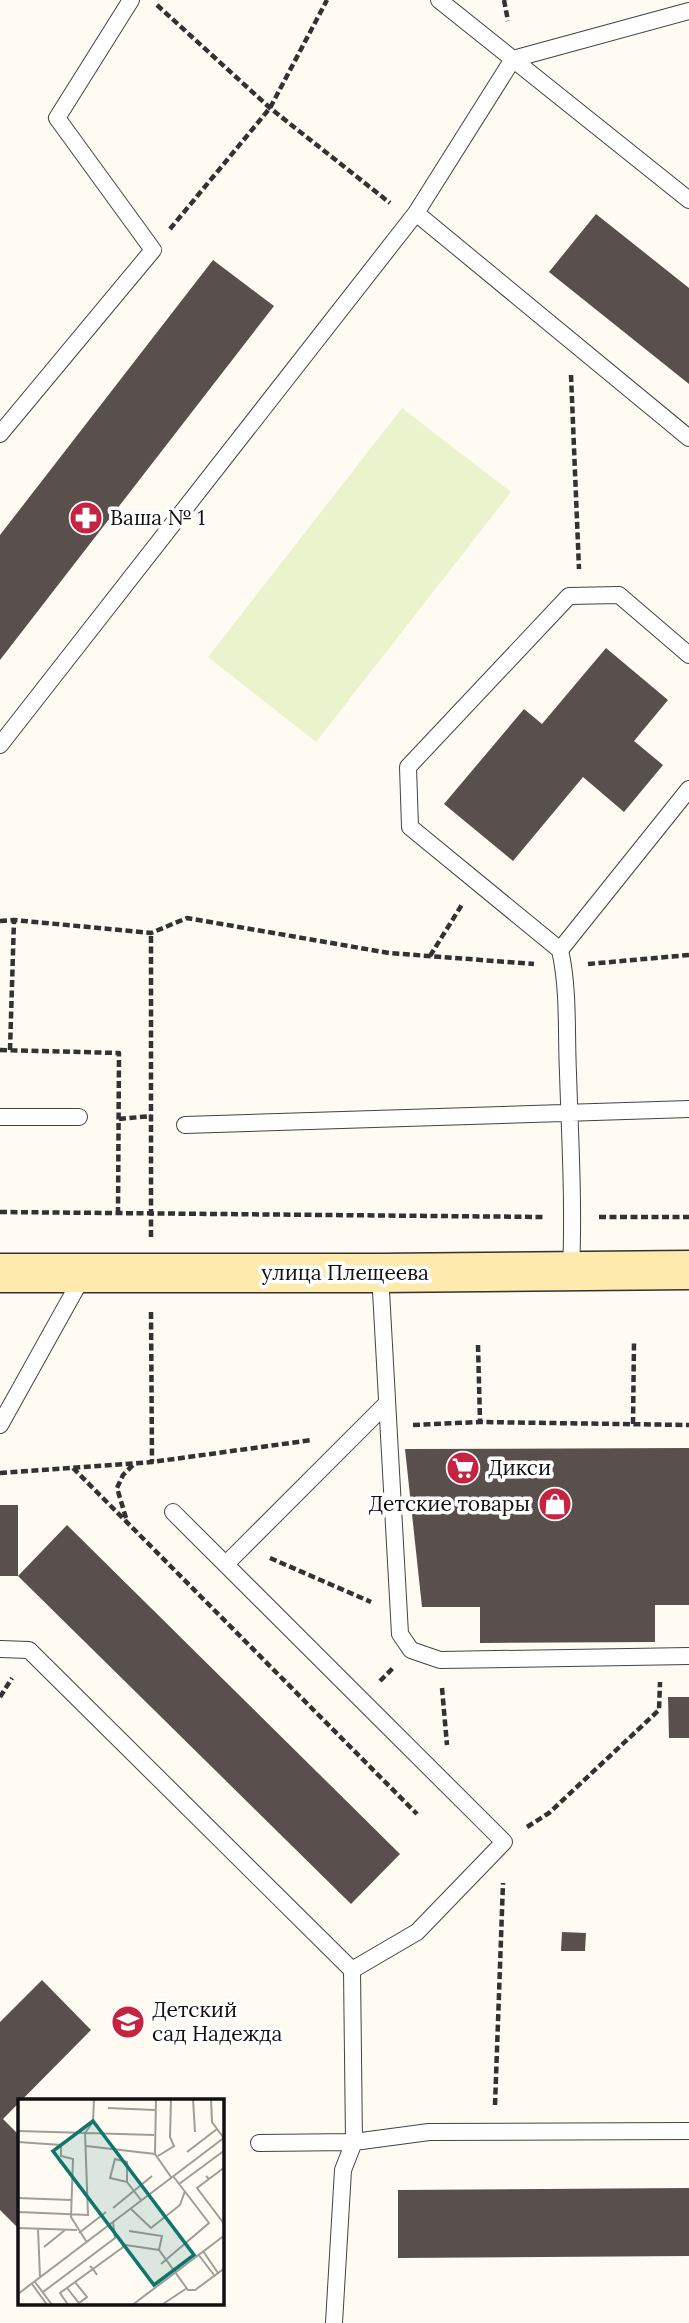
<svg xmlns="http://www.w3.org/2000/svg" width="689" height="2323" viewBox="0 0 689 2323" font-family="Lora,serif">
	<rect width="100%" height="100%" fill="#fffbf3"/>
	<path fill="#ebf3cc" d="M402,408L511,492L316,742L208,657Z"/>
	<path fill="#594f4c" d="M596,214L689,288V384L549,272Z
		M213,260L274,306L0,660V535Z
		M606,648L668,700L634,741L663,765L624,812L583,777L513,861L444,804L524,709L542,724Z
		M689,1448V1605H655V1642L480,1643V1607H422L405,1449Z
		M0,1505H18V1576H0Z
		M67,1525L400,1854L351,1904L18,1576Z
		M668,1697H689V1738H669Z
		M562,1932L586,1933L585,1951H561Z
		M42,1980L91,2030L3,2119L19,2135V2229L0,2210V2022Z
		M689,2188V2256L398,2258V2190Z"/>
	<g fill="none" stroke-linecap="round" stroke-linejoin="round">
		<defs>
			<path id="service" d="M439,0L689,200
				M416,213L689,438
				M0,434L153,250L57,118L131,0
				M0,745L416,213L513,59L689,11
				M560,950L410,827L408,767L569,596L619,595L689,655
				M0,1117H79
				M185,1125L689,1109
				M571,1271C574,1204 570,1139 568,1073C566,1032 569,990 560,950L689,789
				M380,1273L400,1634L411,1650L440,1660L689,1656
				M0,1425L84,1274
				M173,1512L504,1842L417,1932L352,1970
				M226,1564L387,1403
				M0,1649L29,1650L352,1970L354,2142L343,2170L334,2323
				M259,2143L354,2142L429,2132L689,2131"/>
			<path id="secondary" d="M0,1273H380L689,1270"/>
		</defs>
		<use href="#service" stroke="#434343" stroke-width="18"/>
		<use href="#secondary" stroke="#323232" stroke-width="41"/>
		<path stroke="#323232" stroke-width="4.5" stroke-dasharray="7 3.5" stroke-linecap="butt" d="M504,0L508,21
			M157,5L270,108L390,203
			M170,229L270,108L327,0
			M571,375L579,569
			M0,921L14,920L151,933L187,918L389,953L534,964
			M430,956L463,903
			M588,964L689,955
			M0,1050L119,1053L118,1213
			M10,1050L14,920
			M119,1119L151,1116
			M0,1212L545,1217
			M599,1217H689
			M151,1237V933
			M151,1312L152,1462
			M478,1345L480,1421
			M633,1424L634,1343
			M413,1425L480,1422L689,1425
			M73,1468L417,1814
			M0,1473L152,1462L312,1440
			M126,1518L117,1488L123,1475L134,1464
			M270,1558L371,1602
			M380,1681L393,1668
			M442,1688L447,1745
			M0,1697L12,1678
			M527,1827L549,1813L659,1710L660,1682
			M495,2105L503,1883"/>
		<use href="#service" stroke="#fff" stroke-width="16"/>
		<use href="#secondary" stroke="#ffeaae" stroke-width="38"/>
	</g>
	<defs>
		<symbol id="pharmacy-disc" viewBox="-11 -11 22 22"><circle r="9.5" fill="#c62241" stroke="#fff"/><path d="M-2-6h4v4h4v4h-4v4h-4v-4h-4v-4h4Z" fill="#fff"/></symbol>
		<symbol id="supermarket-disc" viewBox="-11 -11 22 22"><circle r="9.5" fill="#c62241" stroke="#fff"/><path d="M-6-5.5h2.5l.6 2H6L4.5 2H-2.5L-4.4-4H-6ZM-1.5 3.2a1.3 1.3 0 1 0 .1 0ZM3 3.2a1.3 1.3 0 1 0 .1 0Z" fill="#fff"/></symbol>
		<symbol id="shop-disc" viewBox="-11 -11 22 22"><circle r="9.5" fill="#c62241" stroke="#fff"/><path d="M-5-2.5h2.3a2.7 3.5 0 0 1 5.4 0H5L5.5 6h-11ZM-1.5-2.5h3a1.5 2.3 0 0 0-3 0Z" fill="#fff"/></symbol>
		<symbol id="school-disc" viewBox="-11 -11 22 22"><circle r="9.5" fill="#c62241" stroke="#fff"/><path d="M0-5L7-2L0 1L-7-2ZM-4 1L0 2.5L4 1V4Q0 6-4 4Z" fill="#fff"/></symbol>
	</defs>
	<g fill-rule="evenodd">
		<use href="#pharmacy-disc" x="67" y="499" width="38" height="38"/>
		<use href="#supermarket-disc" x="444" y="1449" width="38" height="38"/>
		<use href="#shop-disc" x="536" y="1485" width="38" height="38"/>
		<use href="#school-disc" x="109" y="2003" width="38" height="38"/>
	</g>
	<g text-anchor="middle" stroke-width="7" stroke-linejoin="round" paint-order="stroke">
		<g font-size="21" fill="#101010" stroke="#fff" text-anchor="start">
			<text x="110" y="525">Ваша № 1</text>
			<text x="488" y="1475">Дикси</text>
			<text x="530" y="1511" text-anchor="end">Детские товары</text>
			<text x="152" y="2017">Детский<tspan x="152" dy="24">сад Надежда</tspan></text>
		</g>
		<g font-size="21" fill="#101010" stroke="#fff">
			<text x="345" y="1280">улица Плещеева</text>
		</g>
	</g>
	<g transform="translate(18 2099)">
		<rect width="206" height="206" fill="#fffbf3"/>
		<path fill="none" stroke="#9f9d98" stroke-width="2" d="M175,0L177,33M193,0L194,23L205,38M90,9L137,11M0,32L136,36M0,43L43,46V57L55,60L53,118L68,142M68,47L137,55L153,78M169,53L199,30M137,54L138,0M140,57L156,47L152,38L153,0M188,77L191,80L207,68M191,80L179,89L207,126M109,83L92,79L97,60L109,63V83L123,101M161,85L207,51M0,99L53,101M95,109L134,77M112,109L133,129L162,106L167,92M0,113L70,116L67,34L75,23L76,0M0,129L59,131M20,130L22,178M111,132L144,137L141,151M61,134L88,113M26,148L47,131M185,152L200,174M180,155L196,176M143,165L191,124L155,77M72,167L75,170L108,146L141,151L170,191H177L207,169M17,183L35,207M14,185L30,207M49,189L61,204L69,198L57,183M25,193L97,139L95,123M0,195L207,38M51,207L42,194L75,170L79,176M113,207L207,136M142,207L169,189"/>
		<path fill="#0f766e" fill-opacity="0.15" stroke="#0f766e" stroke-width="3.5" d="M75,22L176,156L136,186L35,52Z"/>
		<rect width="206" height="206" fill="none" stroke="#101010" stroke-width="3.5"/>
	</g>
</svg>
